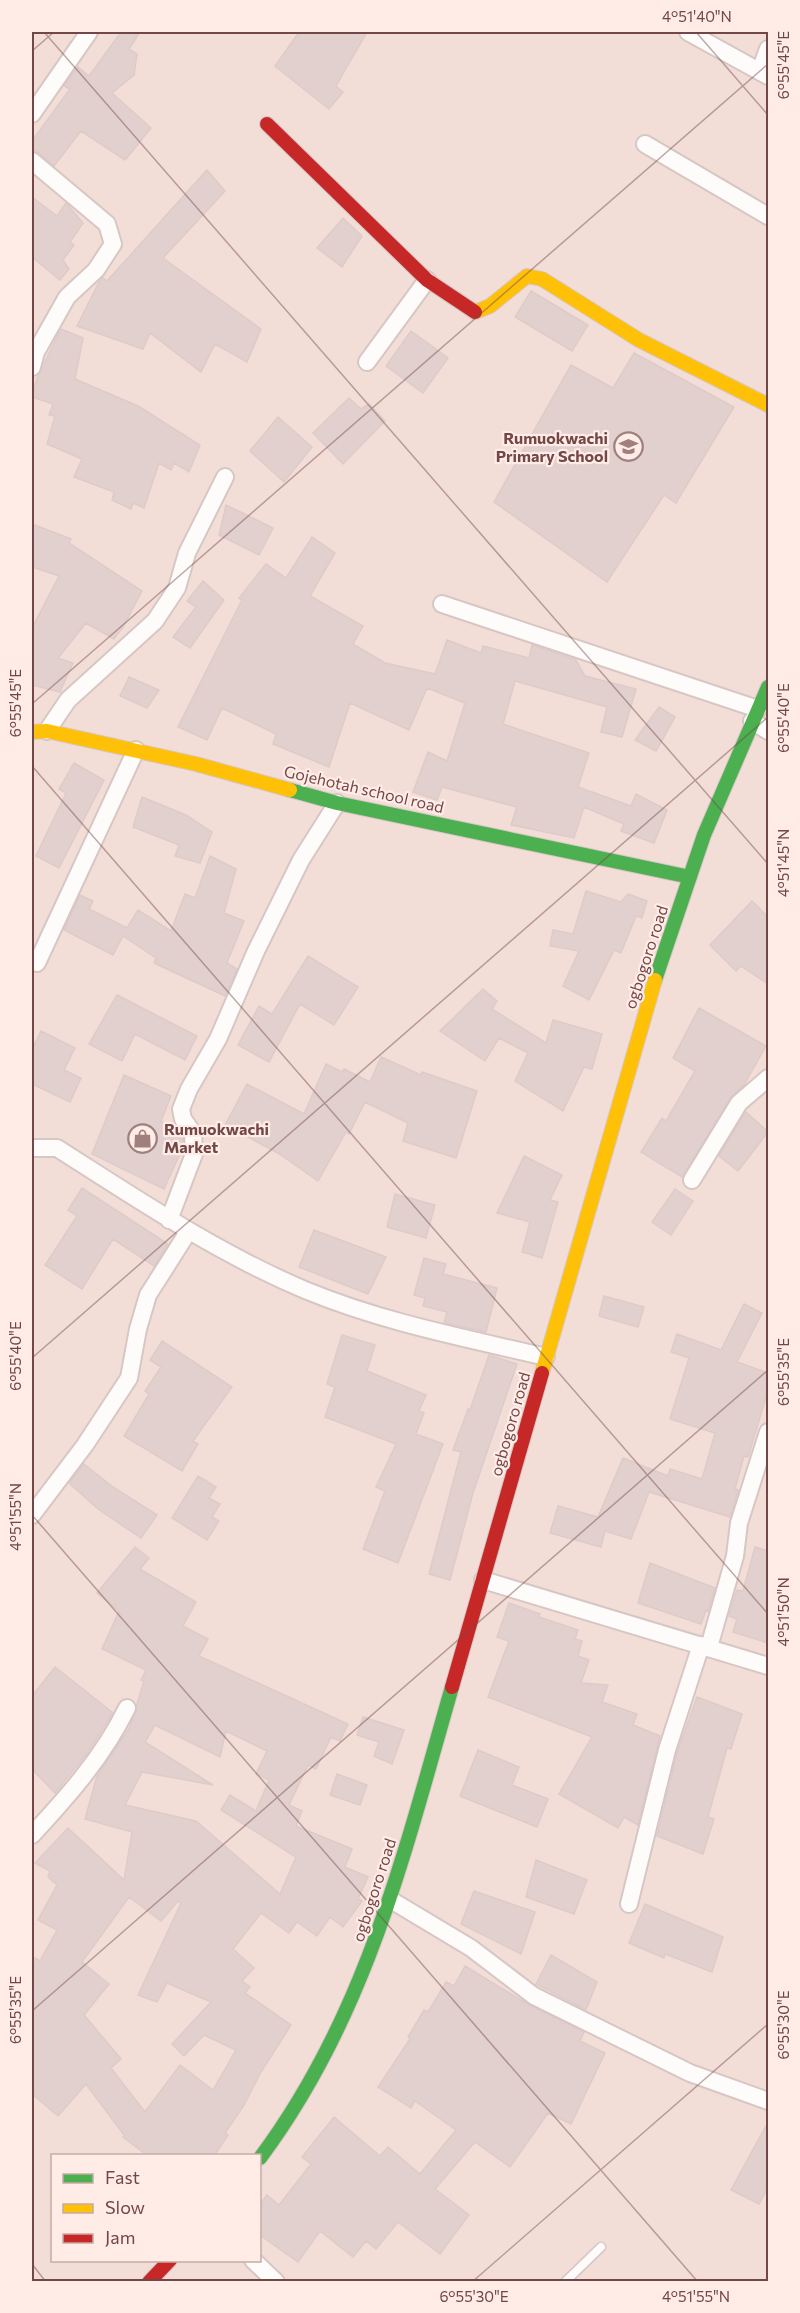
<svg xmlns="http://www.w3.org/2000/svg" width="800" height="2313" viewBox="0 0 800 2313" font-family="Commissioner,sans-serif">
	<rect width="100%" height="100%" fill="#f6eae6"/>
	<path fill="#f3ddd7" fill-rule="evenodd" d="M32,32H768V2281L32,2282ZM52,2156H260V2260H52Z"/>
	<path fill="#e2d0ce" stroke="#decbc9" stroke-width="1.5" fill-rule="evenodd" d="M121,32H140L129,49L137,54L134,75L112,93L151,128L125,160L81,131L54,166L39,153L32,151V141L70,89L64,86L78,67L89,76Z
		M299,32H367L336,86L343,92L329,109L275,66Z
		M207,170L225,191L163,258L261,329L247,362L215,344L201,372L150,333L143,349L77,326L99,282L103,278L107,281Z
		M32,197L57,216L66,203L83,223L70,242L74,245L63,260L69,269L60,280L32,257Z
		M343,218L362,236L342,267L317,248Z
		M531,291L588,325L572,351L515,317Z
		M61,329L83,338L75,379L138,406L200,445L189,472L174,463L171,470L159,463L144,508L133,503L131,509L112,500L114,492L74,477L82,459L47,444L55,416L49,415L53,404L32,397L37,378Z
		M411,331L448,358L423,393L386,366Z
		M634,353L734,407L676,503L664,495L607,582L494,502L571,365L613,388Z
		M349,398L361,409L369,404L385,421L343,464L313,433Z
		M278,417L312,447L284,482L250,451Z
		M226,505L273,528L259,555L219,535Z
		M32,524L71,539L69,543L142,591L123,627L114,639L86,623L58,658L73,663L60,692L32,685V628L59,576L32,567Z
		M312,537L335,553L310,596L363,626L353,644L385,663L435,674L447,640L481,653L483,646L529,658L532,645L576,660L585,676L636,689L622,737L601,732L607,707L515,681L503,724L589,753L578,787L631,806L636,794L667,810L654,843L621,831L624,824L584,807L574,838L511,825L517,807L442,787L437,800L413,792L428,752L447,761L465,703L427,688L409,730L350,703L329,767L273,744L276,734L222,708L207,740L178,727L242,600L239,598L266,564L286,578Z
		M203,581L224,600L190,648L173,637L196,607L187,601Z
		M129,677L159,690L147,708L120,696Z
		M659,707L675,717L656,751L635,740Z
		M74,763L104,780L59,868L36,856L66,793L59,789Z
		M142,797L186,815L212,832L200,863L175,856L179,845L133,827Z
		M210,856L236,869L224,913L244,921L227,963L237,969L225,996L154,963L156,958L123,936L113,955L64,930L80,895L93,901L89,909L127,928L138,910L171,931L185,894L195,898Z
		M586,891L621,902L628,894L647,901L642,918L636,916L621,953L614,950L589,1000L563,986L579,951L550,946L553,930L573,934Z
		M752,901L768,917V984L741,966L736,971L710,945Z
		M308,956L358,987L334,1025L300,1004L269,1062L238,1045L259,1006L272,1014Z
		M483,989L497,1001L492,1009L546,1043L553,1020L602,1034L592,1069L584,1067L563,1111L515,1081L528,1053L499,1038L485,1061L440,1031Z
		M117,995L197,1036L185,1060L135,1034L122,1061L89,1044Z
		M699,1008L766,1046L744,1085L730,1098L682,1177L641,1152L662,1118L666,1121L695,1071L673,1058Z
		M41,1031L75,1048L64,1070L81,1078L70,1102L32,1084V1050Z
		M381,1057L421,1075L422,1072L477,1091L456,1158L403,1141L408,1123L365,1102L349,1134L346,1132L318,1181L278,1153L225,1125L247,1084L304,1114L326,1064L342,1072L344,1069L370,1082Z
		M124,1075L171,1096L161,1121L177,1129L183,1137V1147L164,1189L92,1154Z
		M746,1112L768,1132L738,1171L719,1156Z
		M524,1156L562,1175L550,1200L558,1202L542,1258L522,1252L530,1222L497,1213Z
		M82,1188L168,1244L154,1266L113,1239L82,1289L45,1265L77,1216L68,1210Z
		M675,1189L693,1201L671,1235L652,1222Z
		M395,1194L435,1205L426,1238L387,1227Z
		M314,1230L386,1257L368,1294L299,1267Z
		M424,1258L446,1264L443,1274L497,1288L486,1332L444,1323L447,1312L423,1306L425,1298L414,1295Z
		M604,1296L644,1307L638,1327L599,1316Z
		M744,1304L762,1313L737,1362L768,1373V1391L748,1457L744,1456L735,1489L738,1490L730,1517L649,1492L631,1539L605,1531L601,1547L550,1533L558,1506L598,1517L623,1458L668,1476L670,1469L702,1479L715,1433L670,1419L689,1358L671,1352L677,1334L721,1350Z
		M342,1335L375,1345L367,1371L426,1395L419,1411L424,1413L416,1434L443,1444L398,1563L363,1549L385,1491L376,1487L396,1444L325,1417L335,1387L327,1384Z
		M162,1341L232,1387L193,1441L198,1444L182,1471L124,1436L149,1394L145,1391L161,1367L150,1360Z
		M489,1355L517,1364L473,1493L450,1580L429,1574L461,1452L453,1450L468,1409L470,1410Z
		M84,1464L113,1487L157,1515L141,1538L98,1509L69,1483Z
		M198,1476L216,1487L209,1498L220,1504L212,1517L219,1521L207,1540L172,1518Z
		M135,1547L149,1558L140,1569L196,1602L183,1626L208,1639L199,1656L348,1724L340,1741L331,1737L316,1769L308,1765L289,1805L302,1811L296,1826L352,1849L345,1867L368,1877L358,1899L362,1901L343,1927L330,1917L317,1936L297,1922L289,1933L261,1913L233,1949L254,1968L242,1981L250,1987L245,1993L291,2025L261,2072L244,2105L225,2133L228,2135L214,2156H148L123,2137L124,2135L86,2084L58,2116L32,2094V1956L40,1961L57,1930L38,1920L57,1885L48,1877L50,1871L35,1863L68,1828L124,1880L132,1832L85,1819L97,1776L130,1727L144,1681L141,1680L146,1670L102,1649L119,1611L97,1593ZM155,1725L220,1757L226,1731L267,1751L256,1774L269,1780L256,1811L230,1795L221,1810L296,1857L280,1894L196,1821L125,1805L142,1772L213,1785L145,1742ZM129,1897L161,1921L178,1901L181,1903L138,1995L157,2002L167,1983L211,2002L172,2044L184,2056L204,2035L236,2050L213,2090L180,2065L145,2112L111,2068L121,2059L84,2015L109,1984L82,1962Z
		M755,1547L768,1551V1643L733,1632L737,1619L729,1616L737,1590L743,1591Z
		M650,1563L715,1588L708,1611L706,1610L701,1624L638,1603Z
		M509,1603L540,1614L539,1617L578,1630L575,1639L582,1641L578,1656L589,1660L581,1683L608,1685L602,1702L637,1714L633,1725L660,1736L638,1825L624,1817L618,1828L559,1794L592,1737L488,1697L509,1641L497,1637Z
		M55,1667L113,1713L87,1753L55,1793L32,1769V1696Z
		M697,1697L742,1714L731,1749L727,1748L708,1817L714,1819L703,1854L657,1836L677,1753Z
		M363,1717L404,1730L392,1764L374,1756L379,1742L357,1735Z
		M478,1750L519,1767L512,1785L548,1799L537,1827L460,1796Z
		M337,1774L367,1785L360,1805L330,1795Z
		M536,1860L587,1880L574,1914L526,1897Z
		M474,1891L535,1912L521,1954L461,1924Z
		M645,1904L723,1937L712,1972L665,1954L664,1958L629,1943Z
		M551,1955L597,1982L586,2010L536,1984Z
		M465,1966L529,2005L584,2032L580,2041L605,2053L571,2124L548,2113L510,2167L475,2142L435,2189L469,2215L440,2254L398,2222L376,2249L366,2241L353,2257L320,2231L298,2262L260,2235V2204L267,2195L279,2205L311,2164L302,2157L334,2117L380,2156L388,2147L420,2174L456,2130L415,2101L411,2108L378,2087L410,2039L408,2037L424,2010L428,2012L446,1982L454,1986Z
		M768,2122V2187L759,2204L731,2190Z"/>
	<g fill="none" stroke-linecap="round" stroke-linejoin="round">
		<defs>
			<path id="lane" d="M565,2282L601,2247"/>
			<path id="street" d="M688,32L768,76
				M760,71L768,49
				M32,114L89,32
				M645,144L768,216
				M32,161L107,224L113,244L96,270L67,297L36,352L32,367
				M367,362L427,280
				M442,604L758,709
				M752,721L768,731
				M47,731L68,700L155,621L177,588L187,553L225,477
				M37,963L136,750
				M32,1148H57C137,1199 217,1253 305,1290C382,1322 465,1338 546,1357
				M692,1180L739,1103L768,1078
				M169,1220L194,1154L193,1133L183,1119L181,1109L189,1089L218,1039L256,951L301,860L337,803
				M32,1515L85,1445L129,1378L138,1329L148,1295L188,1232
				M483,1580L768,1666
				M709,1647L735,1556L739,1523L768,1432
				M32,1835C68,1796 103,1757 127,1708
				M391,1900L471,1948L534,1996L690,2073L768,2101
				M629,1904L667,1750L701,1645
				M253,2260L276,2282"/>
			<path id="fast" d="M290,790L337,803L690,877
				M655,980L704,835L768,687
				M260,2158C366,2016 404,1854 452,1687"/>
			<path id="slow" d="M475,312L490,306L527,276L542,279L639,340L768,405
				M32,732L47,731L196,764L290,790
				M542,1373L655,980"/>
			<path id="jam" d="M267,124L427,280L475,312
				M452,1687L542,1373
				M149,2282L170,2260"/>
		</defs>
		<use href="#lane" stroke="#d7c7c4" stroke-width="11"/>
		<use href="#street" stroke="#d7c7c4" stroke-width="20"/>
		<use href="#fast" stroke="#d8c7c6" stroke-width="16"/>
		<use href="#slow" stroke="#d8c7c6" stroke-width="16"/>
		<use href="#jam" stroke="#d8c7c6" stroke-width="16"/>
		<use href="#lane" stroke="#fefcfb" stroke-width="8"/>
		<use href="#street" stroke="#fefcfb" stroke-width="16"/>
		<use href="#fast" stroke="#4caf50" stroke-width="14"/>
		<use href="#slow" stroke="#ffc107" stroke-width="14"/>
		<use href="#jam" stroke="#c62828" stroke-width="14"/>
	</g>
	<path fill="none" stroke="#724748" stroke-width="1.5" stroke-opacity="0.45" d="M44,32L768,864M696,32L768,115M32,51L54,32M32,704L768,64M32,766L768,1614M32,1358L768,717M32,1515L698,2282M32,2011L768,1370M32,2264L46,2282M472,2282L768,2024"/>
	<defs>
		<symbol id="school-ring" viewBox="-11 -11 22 22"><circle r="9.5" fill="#ffece6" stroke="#a0807f" stroke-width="1.5"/><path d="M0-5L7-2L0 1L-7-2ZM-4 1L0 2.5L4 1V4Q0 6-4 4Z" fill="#a0807f"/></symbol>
		<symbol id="shop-ring" viewBox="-11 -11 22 22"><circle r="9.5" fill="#ffece6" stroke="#a0807f" stroke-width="1.5"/><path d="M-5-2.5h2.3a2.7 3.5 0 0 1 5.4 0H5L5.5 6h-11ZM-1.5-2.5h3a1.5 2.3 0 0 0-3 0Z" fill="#a0807f"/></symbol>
	</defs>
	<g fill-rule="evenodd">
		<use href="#school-ring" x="612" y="430" width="33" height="33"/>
		<use href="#shop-ring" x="126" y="1122" width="33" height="33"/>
	</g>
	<g text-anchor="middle" stroke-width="4.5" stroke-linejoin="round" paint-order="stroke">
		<g font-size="16" font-weight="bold" fill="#724748" stroke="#ffece6" text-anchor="end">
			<text x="608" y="444">Rumuokwachi<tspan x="608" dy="18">Primary School</tspan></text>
			<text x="164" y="1135" text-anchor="start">Rumuokwachi<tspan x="164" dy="18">Market</tspan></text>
		</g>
		<g font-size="16" fill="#724748" stroke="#ffece6">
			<text transform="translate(364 789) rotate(13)" y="6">Gojehotah school road</text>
			<text transform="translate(646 957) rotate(-72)" y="6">ogbogoro road</text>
			<text transform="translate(510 1424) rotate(-74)" y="6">ogbogoro road</text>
			<text transform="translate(374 1890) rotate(-72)" y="6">ogbogoro road</text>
		</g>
	</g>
	<rect width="800" height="2313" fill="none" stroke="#ffece6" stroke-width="66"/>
	<rect x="51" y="2154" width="210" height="108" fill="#ffece6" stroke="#c7aaa7" stroke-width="1.5"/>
	<rect x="63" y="2174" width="30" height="9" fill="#4caf50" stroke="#c7aaa7" stroke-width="1.5"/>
	<text x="105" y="2184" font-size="18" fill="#724748">Fast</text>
	<rect x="63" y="2204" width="30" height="9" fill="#ffc107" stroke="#c7aaa7" stroke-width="1.5"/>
	<text x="105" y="2214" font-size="18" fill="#724748">Slow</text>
	<rect x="63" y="2234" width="30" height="9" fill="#c62828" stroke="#c7aaa7" stroke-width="1.5"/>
	<text x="105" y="2244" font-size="18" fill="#724748">Jam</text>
	<rect x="33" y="33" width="734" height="2247" fill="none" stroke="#724748" stroke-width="2"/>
	<g font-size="15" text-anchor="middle" fill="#724748">
		<text x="697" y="22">4°51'40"N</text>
		<text transform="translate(784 65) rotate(-90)" y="5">6°55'45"E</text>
		<text transform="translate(16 703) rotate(-90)" y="5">6°55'45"E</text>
		<text transform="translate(784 718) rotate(-90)" y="5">6°55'40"E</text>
		<text transform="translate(784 863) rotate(-90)" y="5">4°51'45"N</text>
		<text transform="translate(16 1356) rotate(-90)" y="5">6°55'40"E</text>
		<text transform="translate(784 1372) rotate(-90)" y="5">6°55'35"E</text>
		<text transform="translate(16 1517) rotate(-90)" y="5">4°51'55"N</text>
		<text transform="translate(784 1612) rotate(-90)" y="5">4°51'50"N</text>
		<text transform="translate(16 2010) rotate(-90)" y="5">6°55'35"E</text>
		<text transform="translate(784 2025) rotate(-90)" y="5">6°55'30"E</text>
		<text x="474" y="2302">6°55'30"E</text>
		<text x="696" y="2302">4°51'55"N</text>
	</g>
</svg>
